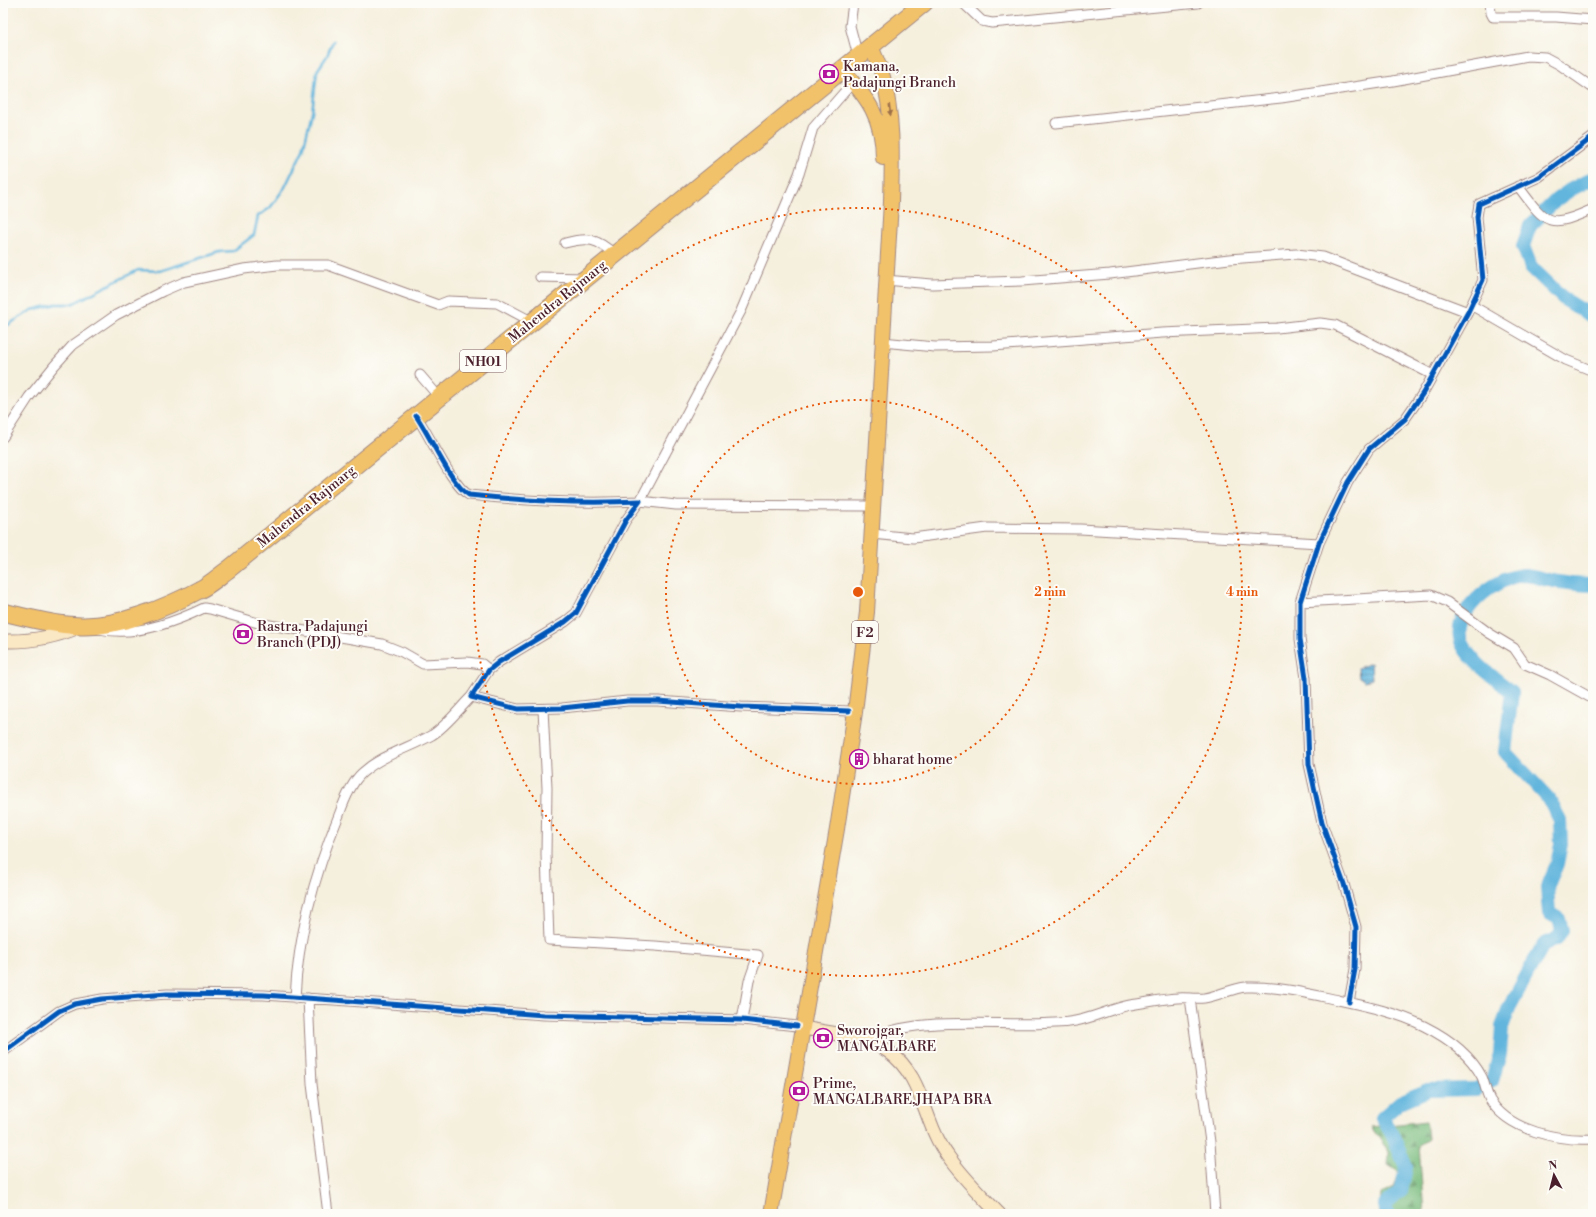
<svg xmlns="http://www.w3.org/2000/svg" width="1596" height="1217" viewBox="0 0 1596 1217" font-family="'Libre Bodoni',serif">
	<defs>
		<pattern id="forest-firs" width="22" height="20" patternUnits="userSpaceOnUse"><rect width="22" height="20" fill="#79bc7e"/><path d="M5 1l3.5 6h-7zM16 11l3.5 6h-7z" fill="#659867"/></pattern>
		<pattern id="water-rules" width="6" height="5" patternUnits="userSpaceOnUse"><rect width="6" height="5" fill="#62b5dd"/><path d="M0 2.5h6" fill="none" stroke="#5393b3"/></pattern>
	</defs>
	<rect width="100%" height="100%" fill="#fdfcf7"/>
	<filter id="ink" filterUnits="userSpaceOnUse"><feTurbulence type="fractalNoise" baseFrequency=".025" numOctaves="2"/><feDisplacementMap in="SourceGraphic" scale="8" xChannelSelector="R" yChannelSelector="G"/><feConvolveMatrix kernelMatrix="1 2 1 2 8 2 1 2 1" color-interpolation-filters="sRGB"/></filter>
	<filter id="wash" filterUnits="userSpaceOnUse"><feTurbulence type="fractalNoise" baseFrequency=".012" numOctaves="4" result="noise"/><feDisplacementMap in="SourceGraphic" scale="16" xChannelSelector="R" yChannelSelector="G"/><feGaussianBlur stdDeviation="0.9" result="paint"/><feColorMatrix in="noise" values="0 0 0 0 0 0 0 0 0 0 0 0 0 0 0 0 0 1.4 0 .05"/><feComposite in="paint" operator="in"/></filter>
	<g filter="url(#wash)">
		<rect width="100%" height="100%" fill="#f5efdd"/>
		<path fill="url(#forest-firs)" stroke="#626e54" d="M1426,1121L1428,1139L1419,1145L1424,1214H1380L1381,1194L1394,1187L1399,1172L1388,1165L1389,1152L1371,1127Z"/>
		<path fill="url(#water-rules)" stroke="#566a84" d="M1371,663L1372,679L1365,681L1359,677L1358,668Z"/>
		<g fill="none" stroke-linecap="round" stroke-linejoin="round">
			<path stroke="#62b5dd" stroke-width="2.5" d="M3,328L32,310L56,304H72L138,270L160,271L219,252L233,251L254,235L258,216L270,208L285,187L303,150L312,112L317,71L327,56L333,41"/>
			<path stroke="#62b5dd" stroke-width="14" d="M1593,178L1570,190L1556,200L1530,226L1523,246L1531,267L1564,299L1593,317
				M1387,1214L1385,1205L1401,1191L1406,1167L1392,1134L1382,1118L1400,1102L1428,1090L1476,1089L1492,1081L1500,1054L1502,1027L1509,1008L1543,945L1557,939L1562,930L1559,919L1549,913L1547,887L1557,864L1561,844L1560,820L1549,799L1505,752L1512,692C1497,680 1472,662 1463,646C1446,615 1496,576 1524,575C1531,575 1540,578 1548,580C1563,583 1577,585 1593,585"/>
		</g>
	</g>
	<g filter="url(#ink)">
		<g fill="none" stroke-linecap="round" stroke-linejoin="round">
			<defs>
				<path id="street" d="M853,3L850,26L858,56
					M963,3L982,21L992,23L1198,3
					M1490,3L1491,13L1493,17H1556L1593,20
					M853,82L813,128L799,174L741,311L640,501L676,505L867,506
					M1056,123L1281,98L1393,81L1528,56L1545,57L1560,65L1593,88
					M1518,186C1547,225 1548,229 1593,209
					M565,243C588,237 597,238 615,255
					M540,277L584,278
					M885,280L932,284L1022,281L1110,274L1229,259L1296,254L1323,257L1468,312
					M1471,305L1566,360L1593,371
					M882,342L935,347L993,346L1162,333L1277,328L1320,323L1335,325L1351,333L1433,375
					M420,375L439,397
					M416,416C430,435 451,485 469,495C526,501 583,504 640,501L626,520L576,613L565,622L499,662L489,670L471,697L518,709L562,708L627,701H658L741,707L849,711
					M3,437L29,397L54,366L73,345L116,315L163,291L184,282L244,269L277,265H328L438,305L448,301L497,303L531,321
					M872,534L913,538L987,528L1080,529L1319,543
					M1300,602L1431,595L1447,602L1489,633L1514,648L1525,664L1550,675L1593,699
					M99,629C133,637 173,623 204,608L210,609L258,623L382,644L402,652L423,664L467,662L482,664L489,670
					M543,709L547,788L546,854L549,940L655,946L758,955L749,981L742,1020
					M295,998C298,935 315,873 339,815C344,801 351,783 362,773C382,755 409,748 432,735C445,727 460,708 471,697
					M308,998L312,1084L328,1214
					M1190,998L1210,1142L1215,1214
					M1349,1002L1355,969L1356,927L1344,884L1322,823L1309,764L1306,678L1300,639V602L1319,543L1348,482L1369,449L1405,419L1423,393L1468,312L1483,280L1477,217L1479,204L1539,177L1593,137
					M865,1041C919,1012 1008,1029 1069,1022C1090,1020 1109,1009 1130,1005C1145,1003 1161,999 1177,998C1186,997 1195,999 1204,998C1218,996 1233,988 1246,987C1274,986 1302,992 1329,998C1361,1005 1394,1011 1424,1026C1446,1037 1470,1054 1482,1077C1485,1084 1486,1093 1490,1100C1509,1131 1559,1141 1593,1139
					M3,1052L59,1011L75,1004L102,999L167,994L264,995L544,1015L742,1020L797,1026"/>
				<path id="secondary" d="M3,641C31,642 56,637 81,626
					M804,1028C831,1034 865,1035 888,1051C924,1076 923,1122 947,1155C962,1177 981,1195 999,1214"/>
				<path id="primary" d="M842,70C868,98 883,118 883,158
					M771,1214L837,829L855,712L867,612L891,202C892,160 894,118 883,77C880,67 875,56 871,46"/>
				<path id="highway" d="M3,612C28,618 55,625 81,626C119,627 166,608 199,590C210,585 219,576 229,569L924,3"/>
			</defs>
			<use href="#street" stroke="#a08784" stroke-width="11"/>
			<use href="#secondary" stroke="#a08784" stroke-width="15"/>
			<use href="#primary" stroke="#a08784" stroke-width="16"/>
			<use href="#highway" stroke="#a08784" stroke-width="19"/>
			<use href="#street" stroke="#fff" stroke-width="9"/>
			<use href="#secondary" stroke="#fae7c3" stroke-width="13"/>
			<use href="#primary" stroke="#f2c26a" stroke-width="14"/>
			<use href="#highway" stroke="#f2c26a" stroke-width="17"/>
			<defs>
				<path id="cycleway" d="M416,416C430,435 451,485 469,495C526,501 583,504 640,501L626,520L576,613L565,622L499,662L489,670L471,697L518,709L562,708L627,701H658L741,707L849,711
					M1349,1002L1355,969L1356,927L1344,884L1322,823L1309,764L1306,678L1300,639V602L1319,543L1348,482L1369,449L1405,419L1423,393L1468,312L1483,280L1477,217L1479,204L1539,177L1593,137
					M3,1052L59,1011L75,1004L102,999L167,994L264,995L544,1015L742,1020L797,1026"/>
			</defs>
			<use href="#cycleway" stroke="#fdfcf7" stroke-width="8"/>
			<use href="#cycleway" stroke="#0057b8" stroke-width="5"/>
		</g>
		<defs><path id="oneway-solid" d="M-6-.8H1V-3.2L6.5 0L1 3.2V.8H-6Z"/></defs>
		<use fill="#9e704a" href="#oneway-solid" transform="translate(890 110) rotate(83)"/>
	</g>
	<g fill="none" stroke="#e8590c" stroke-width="2" stroke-dasharray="2 4">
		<circle cx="858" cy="592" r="192"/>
		<circle cx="858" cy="592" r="384"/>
	</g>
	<defs>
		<symbol id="bank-ring" viewBox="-11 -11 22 22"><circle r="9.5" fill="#fdfcf7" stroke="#b5179e" stroke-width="1.5"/><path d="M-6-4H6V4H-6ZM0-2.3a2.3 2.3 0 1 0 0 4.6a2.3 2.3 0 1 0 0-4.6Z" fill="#b5179e"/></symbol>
		<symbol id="building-ring" viewBox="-11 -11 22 22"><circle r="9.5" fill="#fdfcf7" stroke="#b5179e" stroke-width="1.5"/><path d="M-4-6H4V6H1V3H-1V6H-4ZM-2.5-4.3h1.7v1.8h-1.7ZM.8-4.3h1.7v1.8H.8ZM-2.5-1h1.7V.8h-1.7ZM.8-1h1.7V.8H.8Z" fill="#b5179e"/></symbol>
	</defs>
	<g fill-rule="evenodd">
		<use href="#bank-ring" x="818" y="63" width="22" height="22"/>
		<use href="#bank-ring" x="232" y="623" width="22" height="22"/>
		<use href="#building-ring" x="848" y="748" width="22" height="22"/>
		<use href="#bank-ring" x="812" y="1027" width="22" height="22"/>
		<use href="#bank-ring" x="788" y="1080" width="22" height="22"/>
	</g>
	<g text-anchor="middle" stroke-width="4" stroke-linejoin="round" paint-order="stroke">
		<g fill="#fdfcf7" stroke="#806168" stroke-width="1">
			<rect x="460" y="350" width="46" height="22" rx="3"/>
			<rect x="852" y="621" width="26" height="22" rx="3"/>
		</g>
		<g font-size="13" font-weight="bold" fill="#4a1f2b">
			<text x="483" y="366">NH01</text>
			<text x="865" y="637">F2</text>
		</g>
		<g font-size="14" fill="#4a1f2b" stroke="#fdfcf7" text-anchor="start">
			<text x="843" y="71">Kamana,<tspan x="843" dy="16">Padajungi Branch</tspan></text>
			<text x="257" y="631">Rastra, Padajungi<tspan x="257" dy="16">Branch (PDJ)</tspan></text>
			<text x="873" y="764">bharat home</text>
			<text x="837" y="1035">Sworojgar,<tspan x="837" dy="16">MANGALBARE</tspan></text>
			<text x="813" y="1088">Prime,<tspan x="813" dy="16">MANGALBARE,JHAPA BRA</tspan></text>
		</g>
		<g font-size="14" fill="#4a1f2b" stroke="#fdfcf7">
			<text transform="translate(557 301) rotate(-39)" y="5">Mahendra Rajmarg</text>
			<text transform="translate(306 506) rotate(-39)" y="5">Mahendra Rajmarg</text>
		</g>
	</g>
	<circle cx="858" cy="592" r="6" fill="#e8590c" stroke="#fdfcf7" stroke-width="2"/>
	<g font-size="12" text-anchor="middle" font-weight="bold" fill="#e8590c" stroke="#fdfcf7" stroke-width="4" stroke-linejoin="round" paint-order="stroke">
		<text x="1050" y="596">2 min</text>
		<text x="1242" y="596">4 min</text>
	</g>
	<rect width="1596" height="1217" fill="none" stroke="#fdfcf7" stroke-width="16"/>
	<g transform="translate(1554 1175) rotate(353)" stroke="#fdfcf7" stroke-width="3" paint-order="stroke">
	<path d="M0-3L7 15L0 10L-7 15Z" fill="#4a1f2b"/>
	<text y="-6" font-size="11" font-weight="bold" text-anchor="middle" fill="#4a1f2b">N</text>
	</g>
</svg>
